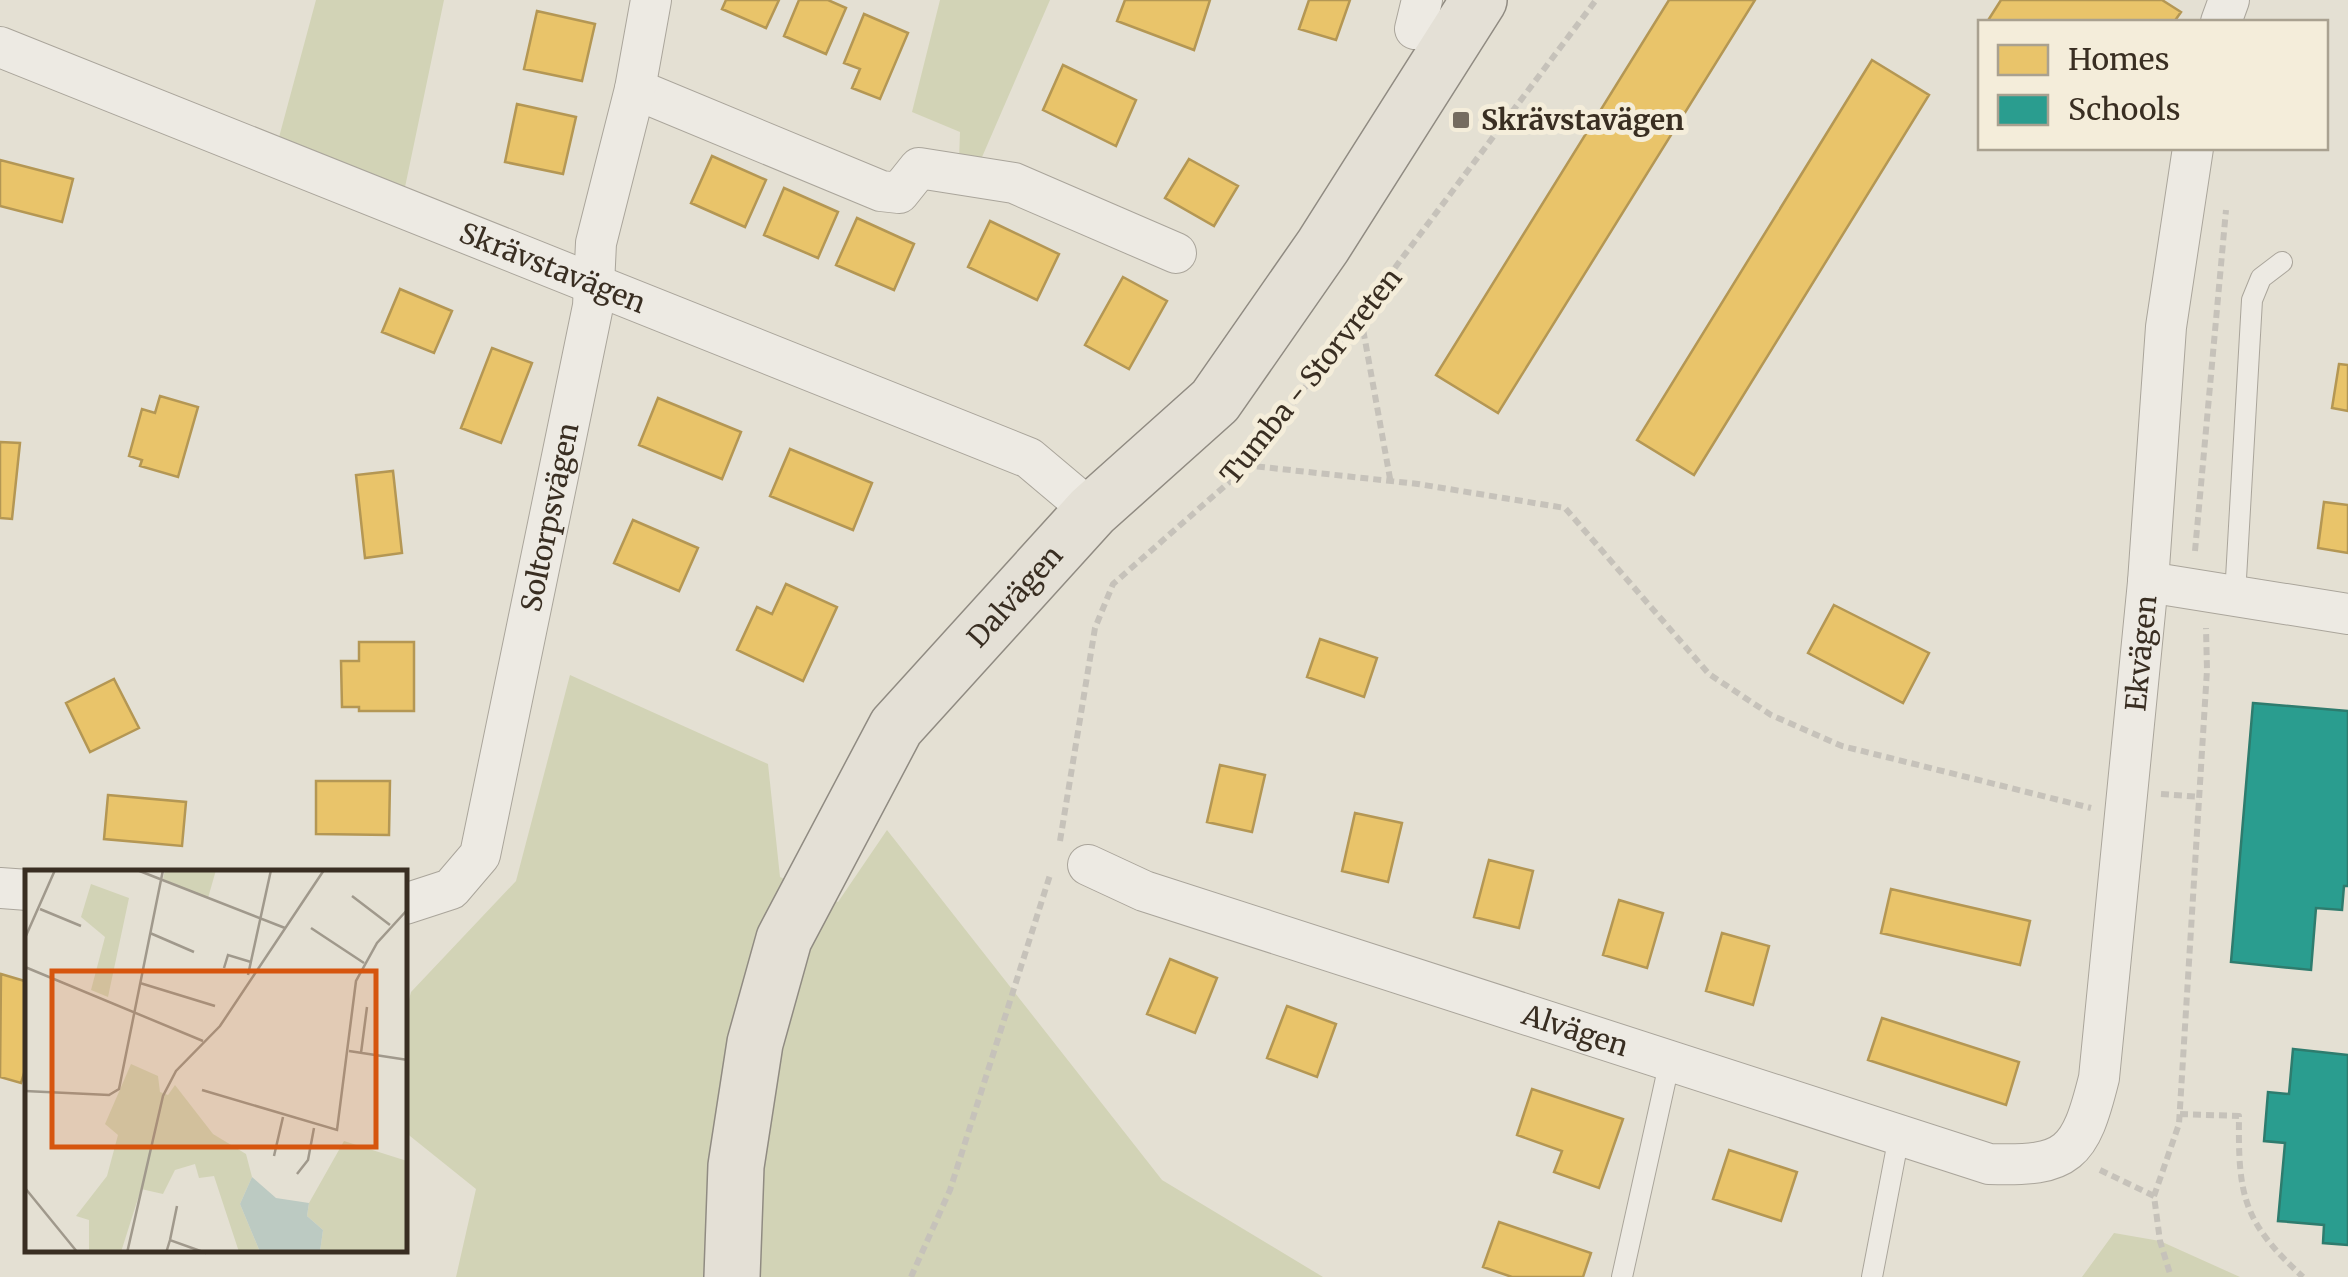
<svg xmlns="http://www.w3.org/2000/svg" width="2348" height="1277" viewBox="0 0 2348 1277" font-family="Merriweather,serif">
	<rect width="100%" height="100%" fill="#e4e0d3"/>
	<path fill="#d2d3b6" d="M316,0H444L404,192L278,141Z
		M940,0H1050L979,164L959,160L960,132L912,112Z
		M570,675L768,764L780,877L838,902L887,830L1162,1180L1323,1277H456L476,1189L405,1132V1015L411,992L516,881Z
		M2114,1233L2160,1241L2240,1277H2082Z"/>
	<path fill="#e9c46a" stroke="#b49754" stroke-width="2.5" d="M726,0H779L766,28L722,9Z
		M799,0H828L846,8L826,54L784,36Z
		M1125,0H1210L1194,50L1117,21Z
		M1309,0H1350L1336,40L1299,29Z
		M1669,0H1755L1498,413L1436,375Z
		M2001,0H2162L2181,12L2174,22H1987Z
		M537,11L595,24L582,81L524,69Z
		M864,14L908,33L880,99L852,88L860,69L844,63Z
		M1872,60L1929,95L1694,475L1637,440Z
		M1063,65L1136,100L1116,146L1043,110Z
		M517,104L576,117L563,174L505,162Z
		M712,156L766,180L745,227L691,203Z
		M1189,159L1238,186L1214,226L1165,198Z
		M0,160L73,179L62,222L0,206Z
		M784,188L838,212L818,258L764,235Z
		M857,218L914,244L894,290L836,265Z
		M990,221L1059,254L1037,300L968,267Z
		M1123,277L1167,301L1129,369L1085,345Z
		M400,289L452,311L434,353L382,332Z
		M492,348L532,363L501,443L461,428Z
		M2339,364L2348,365V411L2332,408Z
		M160,396L198,407L178,477L140,466L142,460L129,456L142,409L155,413Z
		M658,398L741,432L722,479L639,445Z
		M0,442L20,443L12,519L0,518Z
		M790,449L872,483L853,530L770,496Z
		M393,471L402,553L365,558L356,475Z
		M2324,502L2348,505V553L2318,548Z
		M633,520L698,548L679,591L614,563Z
		M786,584L837,607L803,681L737,650L757,607L772,614Z
		M1834,605L1929,653L1903,703L1808,653Z
		M1320,639L1377,658L1364,697L1307,677Z
		M359,642H414V711H359V707H342L341,661H359Z
		M114,679L139,728L90,752L66,703Z
		M1220,765L1265,775L1252,832L1207,822Z
		M316,781H390L389,835L316,834Z
		M108,795L186,802L182,846L104,839Z
		M1355,813L1402,823L1388,882L1342,871Z
		M1489,860L1533,871L1519,928L1474,917Z
		M1891,889L2030,921L2020,965L1881,933Z
		M1619,900L1663,913L1647,968L1603,955Z
		M1722,933L1769,946L1753,1005L1706,991Z
		M1170,959L1217,978L1195,1033L1147,1014Z
		M1,974L28,982V1060L21,1083L0,1077Z
		M1287,1006L1336,1024L1317,1077L1267,1058Z
		M1882,1018L2019,1062L2006,1105L1868,1060Z
		M1532,1089L1623,1119L1599,1188L1554,1172L1562,1151L1517,1135Z
		M1729,1150L1797,1172L1781,1221L1713,1199Z
		M1499,1222L1591,1253L1583,1277H1512L1483,1267Z"/>
	<path fill="#2a9d8f" stroke="#2e7c6e" stroke-width="2.5" d="M2253,703L2348,711V886H2344L2342,910L2316,908L2311,970L2231,962Z
		M2293,1049L2348,1055V1245L2323,1243L2324,1225L2278,1221L2285,1143L2264,1141L2268,1092L2289,1094Z"/>
	<g fill="none" stroke-linecap="round" stroke-linejoin="round">
		<defs>
			<path id="lane" d="M2235,596L2252,300L2261,278L2282,262
				M1622,1277L1670,1060
				M1872,1277L1899,1136"/>
			<g id="street">
				<path d="M2221,22L2229,0"/>
				<path d="M1415,29L1422,0"/>
				<path id="s1" d="M0,47L1029,458L1092,511"/>
				<path d="M635,89L881,191L899,193L919,168L1014,183L1176,253"/>
				<path d="M2148,582L2348,614"/>
				<path id="s2" d="M1088,865L1144,891L1989,1164C2069,1167 2080,1154 2099,1078L2148,582L2166,327L2193,148"/>
				<path d="M0,888L28,890"/>
				<path id="s3" d="M405,904L451,889L480,855L593,306L596,243L635,89L651,0"/>
			</g>
			<g id="primary">
				<path id="s4" d="M732,1277L736,1166L755,1043L784,939L896,727L1092,511L1215,401L1323,246L1479,0"/>
			</g>
		</defs>
		<use href="#lane" stroke="#aaa59b" stroke-width="22"/>
		<use href="#street" stroke="#aaa59b" stroke-width="42"/>
		<use href="#primary" stroke="#908b82" stroke-width="58"/>
		<path stroke="#c6c2ba" stroke-width="6" stroke-dasharray="8 5" stroke-linecap="butt" d="M1361,318L1391,484
			M1244,465L1418,484L1565,508L1709,674L1771,715L1842,746L2091,808
			M2195,551L2226,210
			M2161,794L2200,797
			M1060,841L1095,628L1113,584L1243,470L1596,0
			M2180,1114L2239,1116C2238,1196 2243,1222 2303,1277
			M2100,1170L2154,1196L2160,1241L2171,1277
			M2154,1196L2179,1124L2207,670L2206,628
			M911,1277L950,1190L1051,872"/>
		<use href="#lane" stroke="#edeae3" stroke-width="20"/>
		<use href="#street" stroke="#edeae3" stroke-width="40"/>
		<use href="#primary" stroke="#e4e0d6" stroke-width="55"/>
	</g>
	<rect fill="#756c60" stroke="#f4edda" stroke-width="4" x="1451" y="110" width="20" height="20" rx="5"/>
	<g text-anchor="middle" stroke-width="10" stroke-linejoin="round" paint-order="stroke">
		<g font-size="28" font-weight="bold" fill="#392e22" stroke="#f4edda" text-anchor="start">
			<text x="1481" y="130">Skrävstavägen</text>
		</g>
		<g font-size="28" fill="#392e22" stroke="#f4edda">
			<text dy="10" stroke="none"><textPath href="#s1" startOffset="595">Skrävstavägen</textPath></text>
			<text transform="translate(1311 376) rotate(-51)" y="10">Tumba - Storvreten</text>
			<text dy="10" stroke="none"><textPath href="#s3" startOffset="438">Soltorpsvägen</textPath></text>
			<text dy="10" stroke="none"><textPath href="#s4" startOffset="760">Dalvägen</textPath></text>
			<text dy="10" stroke="none"><textPath href="#s2" startOffset="1538">Ekvägen</textPath></text>
			<text dy="10" stroke="none"><textPath href="#s2" startOffset="515">Alvägen</textPath></text>
		</g>
	</g>
	<g transform="translate(25 870)">
		<rect width="382" height="382" fill="#e4e0d3"/>
		<path d="M140,0H191L183,28L138,9ZM66,14L104,28L83,127L66,120L80,67L56,47ZM106,194L133,206L135,222L143,225L150,215L188,264L221,284L227,307L215,334L235,382H214L189,306L174,308L170,294L150,300L138,324L116,319L96,382H64V350L51,346L82,306L93,265L80,254ZM319,271L382,291V382H295L298,360L282,346L284,333Z" fill="#d2d3b6"/>
		<path d="M227,307L251,328L284,333L282,346L298,360L295,382H235L215,334Z" fill="#bccac2"/>
		<path fill="none" stroke="#a0998c" stroke-width="2.5" d="M112,0L260,58M327,26L365,55M15,39L56,56M286,58L339,93M125,63L169,82M0,68L30,0M0,97L178,171M199,98L203,85L226,92M223,105L246,0M115,113L190,136M324,181L383,190M336,183L342,137M177,220L312,260L331,111L352,73L383,39M0,221L84,225L94,219L138,0M249,286L258,247M272,304L283,290L289,258M0,318L53,383M145,370L152,336M102,383L138,226L151,201L195,156L299,0M141,383L145,370L181,383"/>
		<path fill="#d6550e" fill-opacity="0.15" stroke="#d6550e" stroke-width="5" d="M27,101H351V277H27Z"/>
		<rect width="382" height="382" fill="none" stroke="#392e22" stroke-width="5"/>
	</g>
	<rect x="1978" y="20" width="350" height="130" fill="#f4edda" stroke="#a9a190" stroke-width="2.5"/>
	<rect x="1998" y="45" width="50" height="30" fill="#e9c46a" stroke="#a9a190" stroke-width="2.5"/>
	<text x="2068" y="70" font-size="30" fill="#392e22">Homes</text>
	<rect x="1998" y="95" width="50" height="30" fill="#2a9d8f" stroke="#a9a190" stroke-width="2.5"/>
	<text x="2068" y="120" font-size="30" fill="#392e22">Schools</text>
</svg>
